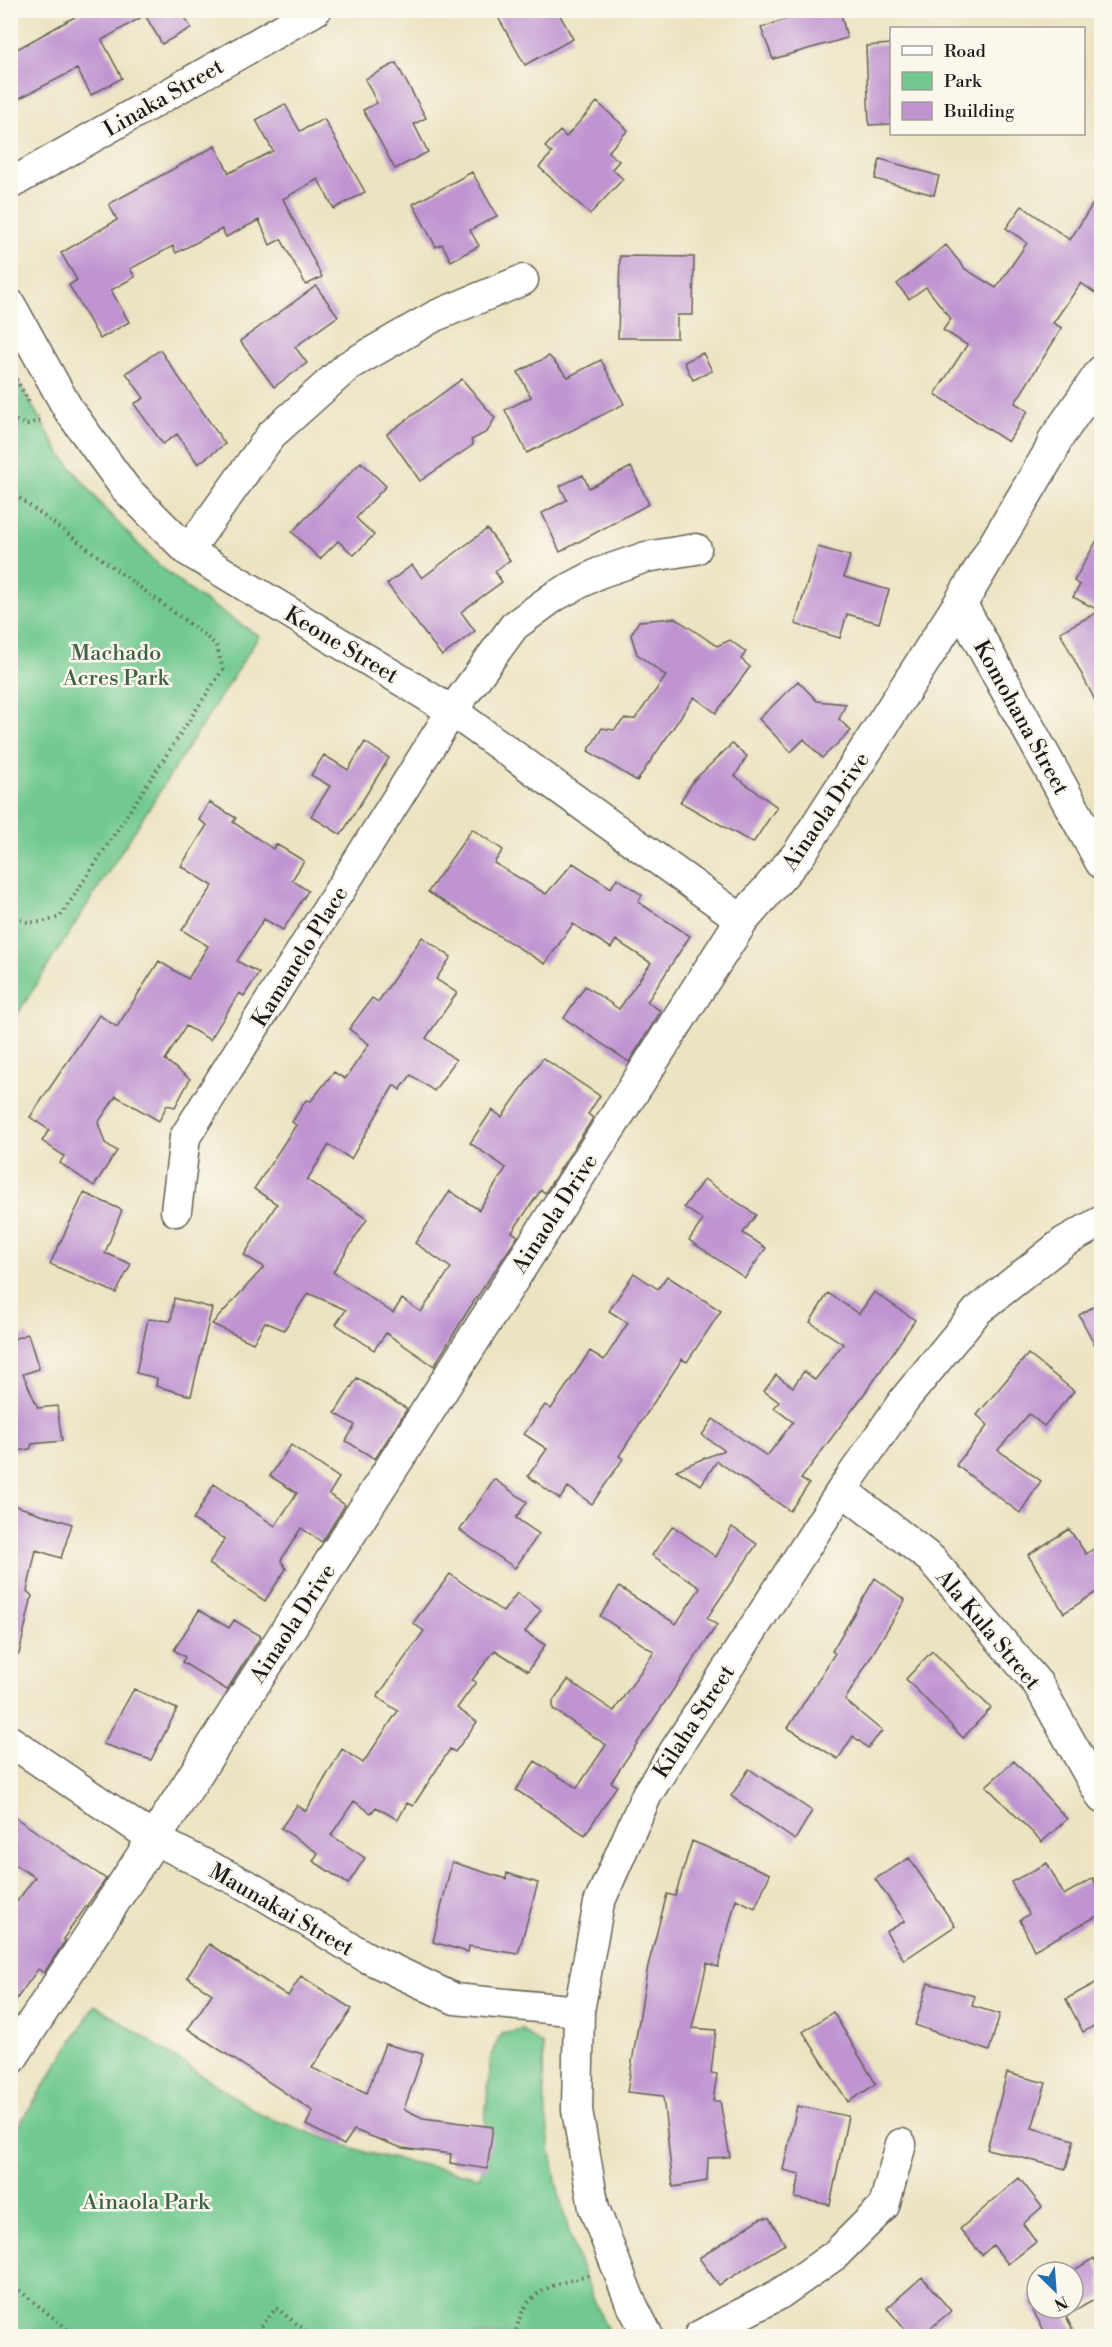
<svg xmlns="http://www.w3.org/2000/svg" width="1112" height="2347" viewBox="0 0 1112 2347" font-family="'Libre Bodoni',serif">
	<rect width="100%" height="100%" fill="#fbf7ec"/>
	<filter id="ink" filterUnits="userSpaceOnUse"><feTurbulence type="fractalNoise" baseFrequency=".0167" numOctaves="2"/><feDisplacementMap in="SourceGraphic" scale="12" xChannelSelector="R" yChannelSelector="G"/><feConvolveMatrix kernelMatrix="1 2 1 2 8 2 1 2 1" color-interpolation-filters="sRGB"/></filter>
	<filter id="wash" filterUnits="userSpaceOnUse"><feTurbulence type="fractalNoise" baseFrequency=".008" numOctaves="4" result="noise"/><feDisplacementMap in="SourceGraphic" scale="24" xChannelSelector="R" yChannelSelector="G"/><feGaussianBlur stdDeviation="1.35" result="paint"/><feColorMatrix in="noise" values="0 0 0 0 0 0 0 0 0 0 0 0 0 0 0 0 0 1.4 0 .05"/><feComposite in="paint" operator="in"/></filter>
	<g filter="url(#wash)">
		<rect width="100%" height="100%" fill="#ebe3c1"/>
		<path fill="#71c98f" stroke="#467256" stroke-width="1.5" d="M11,369L59,452L104,508L154,561L197,596L259,636L11,1024Z
			M95,2005L263,2116L367,2153L480,2177L491,2055L501,2034L523,2030L543,2046C542,2148 565,2246 611,2336H11L10,2139Z"/>
		<g id="blocks">
			<path fill="#bf94d1" d="M87,10H181L191,28L162,44L145,15L102,40L122,78L91,95L77,69L10,103V53Z
				M494,10H557L573,39L525,65Z
				M787,10H840L847,38L773,59L761,28L792,17Z
				M891,44V124L869,125L866,46Z
				M396,63L426,118L414,124L428,152L395,169L363,110L377,103L365,79Z
				M597,102L628,130L608,152L619,161L612,169L623,179L590,214L539,167L552,153L545,147L560,131L566,137Z
				M285,104L300,131L324,119L365,192L334,209L318,179L283,199L322,277L306,285L281,239L270,245L259,220L226,237L222,229L176,253L173,246L130,269L135,277L111,290L129,322L100,339L69,285L77,280L61,253L117,220L109,204L215,146L229,173L273,151L256,120Z
				M880,159L939,176L934,195L875,179Z
				M472,172L497,216L470,230L479,246L451,261L442,244L436,247L413,204Z
				M1101,191V297L1081,283L1053,323L1062,328L1015,403L1028,411L1008,442L935,394L967,345L943,330L951,319L926,287L909,299L897,284L946,245L965,269L996,288L1027,243L1006,228L1022,206L1070,240Z
				M620,256L694,257L693,315H677V338H618Z
				M316,286L338,316L295,347L307,363L274,387L240,341Z
				M160,350L225,444L198,464L177,434L163,444L134,404L144,398L126,373Z
				M703,353L712,371L693,380L684,362Z
				M549,356L568,377L601,360L624,404L527,453L505,410L531,397L518,372Z
				M462,379L495,418L487,432L471,440L473,445L420,481L387,434Z
				M361,462L386,486L356,518L374,535L354,555L338,541L320,559L292,532Z
				M631,467L649,504L560,552L542,513L567,500L560,486L583,475L589,488Z
				M487,529L510,560L495,572L502,582L461,612L475,631L442,656L387,584L412,565L422,578Z
				M1101,533V712L1060,632L1100,611L1073,597L1080,585L1074,581Z
				M818,547L850,556L844,577L889,590L879,623L847,614L840,638L795,624Z
				M675,618L717,646L730,640L746,652L741,659L750,667L716,713L694,697L637,781L588,751L602,728L614,730L624,719H635L666,676L637,654L631,635L639,621Z
				M798,681L817,701L846,704L839,719L851,731L822,758L804,739L791,752L759,719Z
				M365,742L389,758L341,835L311,816L330,786L311,775L324,755L348,770Z
				M732,744L747,756L735,776L777,807L753,843L680,802L694,780Z
				M209,802L236,818L233,822L273,849L276,844L304,861L292,880L308,891L283,930L264,919L237,961L259,973L244,996L239,993L210,1040L186,1026L165,1060L190,1079L175,1107L167,1105L159,1121L116,1096L98,1123L105,1143L117,1151L94,1186L60,1163L64,1156L42,1141L49,1130L30,1117L99,1015L117,1027L159,961L188,979L208,946L182,930L213,886L181,866L207,825L199,820Z
				M472,829L503,850L494,863L546,894L573,863L611,888L617,878L642,895L638,902L690,936L647,1002L661,1011L629,1062L564,1018L585,986L619,1009L651,963L616,940L611,948L573,924L545,964L428,892Z
				M422,937L451,957L436,979L457,993L426,1038L456,1060L434,1091L411,1075L400,1090L394,1085L351,1159L329,1145L307,1180L367,1219L333,1272L393,1313L402,1299L421,1312L451,1268L415,1243L450,1191L479,1210L506,1168L470,1143L492,1110L502,1117L543,1058L600,1096L588,1114L593,1118L545,1193L541,1190L512,1232L518,1236L469,1309L434,1366L386,1333L374,1350L336,1324L346,1310L308,1293L284,1330L265,1322L253,1343L212,1324L264,1267L244,1255L277,1204L254,1189L296,1125L292,1122L306,1100L311,1101L334,1072L345,1079L369,1044L349,1029L372,998L378,1002Z
				M704,1179L756,1215L743,1233L766,1248L745,1278L689,1240L703,1220L684,1207Z
				M84,1193L122,1210L105,1253L131,1264L116,1293L50,1264Z
				M634,1273L658,1289L667,1276L721,1311L687,1362L682,1359L619,1456L623,1459L592,1504L568,1487L560,1499L528,1476L547,1449L524,1434L545,1405L551,1409L590,1351L604,1360L628,1323L609,1311Z
				M874,1292L915,1320L873,1382L801,1479L809,1484L790,1511L717,1461L701,1485L676,1470L724,1450L702,1435L713,1419L767,1456L793,1422L774,1408L779,1402L764,1391L776,1375L793,1387L804,1371L815,1380L843,1344L810,1322L828,1293L859,1314Z
				M174,1298L212,1308L191,1396L156,1386L157,1378L136,1373L148,1319L171,1321Z
				M1101,1302V1356L1079,1315Z
				M28,1334L39,1369L23,1374L38,1408L57,1406L62,1441L32,1444L30,1449L10,1452V1340Z
				M1028,1354L1074,1391L1044,1426L1029,1414L998,1450L1041,1481L1020,1513L956,1465L988,1425L977,1415Z
				M357,1378L407,1409L375,1459L346,1441L355,1425L335,1413Z
				M291,1445L339,1478L329,1494L345,1505L322,1542L301,1528L281,1560L286,1569L265,1601L209,1564L225,1539L193,1520L214,1484L275,1526L297,1493L270,1476Z
				M494,1479L527,1502L516,1518L539,1534L515,1568L460,1530Z
				M10,1504L72,1524L61,1558L36,1550L27,1591L32,1596L19,1654H10Z
				M673,1526L716,1557L732,1527L757,1544L707,1618L717,1625L611,1782L617,1786L585,1835L516,1790L535,1761L577,1788L606,1745L553,1709V1701L568,1680L614,1711L654,1652L600,1616L619,1587L676,1624L700,1588L652,1555Z
				M1069,1529L1086,1554L1101,1544V1589L1064,1613L1028,1555Z
				M450,1574L503,1612L517,1593L541,1610L525,1632L545,1645L528,1671L495,1650L472,1680L476,1682L457,1708L477,1722L455,1752L450,1749L413,1806L407,1803L398,1820L376,1807L371,1813L354,1801L331,1835L365,1858L348,1884L313,1861L318,1853L281,1828L297,1805L306,1811L342,1749L363,1763L398,1711L377,1697L424,1631L413,1623Z
				M875,1578L905,1600L845,1700L882,1731L868,1748L853,1736L838,1759L788,1728L835,1653L832,1651Z
				M199,1610L229,1628L234,1620L261,1636L227,1690L182,1662L185,1657L174,1650Z
				M932,1651L991,1708L963,1738L906,1679Z
				M134,1689L177,1709L151,1760L103,1744Z
				M1014,1761L1067,1819L1042,1842L986,1786Z
				M749,1769L812,1811L795,1840L731,1796Z
				M10,1814L106,1879L63,1939L65,1941L44,1973L38,1969L10,2008V1911L35,1877L10,1862Z
				M692,1841L770,1874L755,1908L736,1899L718,1967L707,1963L692,2028L716,2030L711,2073L717,2074L713,2101H720L730,2157L708,2158L707,2181L673,2187L663,2096L627,2092L648,1966L667,1894L675,1896Z
				M909,1858L955,1926L904,1960L886,1932L905,1921L875,1879Z
				M452,1862L506,1879L507,1873L538,1883L518,1954L469,1946L468,1952L433,1942Z
				M1047,1863L1064,1895L1093,1878L1101,1896V1914L1034,1950L1020,1920L1029,1914L1011,1882Z
				M209,1944L288,1996L301,1976L352,2009L312,2068L367,2093L385,2044L423,2054L404,2109L423,2118L493,2127L487,2169L450,2163L451,2154L402,2148L354,2130L344,2145L306,2125L313,2111L188,2029L212,1994L187,1977Z
				M1101,1980V2022L1083,2032L1066,1999Z
				M928,1983L975,1996L972,2006L1000,2014L989,2051L915,2025Z
				M833,2012L876,2084L848,2102L803,2032Z
				M1007,2073L1046,2083L1032,2128L1074,2140L1066,2169L987,2149Z
				M797,2106L848,2116L830,2205L795,2198L800,2174L783,2170Z
				M1019,2178L1042,2207L1023,2224L1036,2242L1008,2264L993,2245L982,2255L960,2229Z
				M761,2218H769L785,2244L719,2285L699,2258Z
				M1094,2258L1101,2275V2296L1066,2316L1076,2337H1048L1029,2304V2297L1037,2292V2308H1073V2272H1071Z
				M922,2277L951,2311L920,2337H911L887,2308Z"/>
		</g>
	</g>
	<g filter="url(#ink)">
		<use href="#blocks" fill-opacity="0" stroke="#646256" stroke-width="1.5"/>
		<g fill="none" stroke-linecap="round" stroke-linejoin="round">
			<defs>
				<path id="street" d="M10,184L316,10
					M10,304L68,409L125,488L188,551L452,711L742,920
					M188,551L271,435L348,366L435,316L523,280
					M176,1211L185,1137L452,711L514,626L555,596L599,573L646,557L696,549
					M842,1490L931,1559L1038,1684L1102,1798
					M10,1741L154,1839L252,1888L366,1957L455,1999L579,2011
					M648,2336L630,2301L594,2208L577,2110L579,2011L599,1903L647,1794L842,1490L904,1400L977,1311L1064,1242L1102,1221
					M699,2336L778,2295L835,2255L884,2206L901,2144"/>
				<path id="secondary" d="M960,604L1102,862
					M10,2059L154,1839L742,920L799,854L960,604L1051,451L1055,440L1102,372"/>
			</defs>
			<use href="#street" stroke="#646256" stroke-width="33"/>
			<use href="#secondary" stroke="#646256" stroke-width="36"/>
			<path stroke="#646256" stroke-width="4" stroke-dasharray="1.5 4.5" stroke-linecap="butt" d="M10,369L31,405
				M10,419L27,425L40,420L38,416
				M10,491L203,634L216,645L223,669L60,917C42,923 25,927 10,912
				M10,2283L76,2336
				M254,2336L276,2308L313,2336
				M515,2336C523,2289 549,2287 590,2274"/>
			<use href="#street" stroke="#fff" stroke-width="30"/>
			<use href="#secondary" stroke="#fff" stroke-width="33"/>
		</g>
	</g>
	<g text-anchor="middle" stroke-width="5" stroke-linejoin="round" paint-order="stroke">
		<g font-size="22" fill="#1c1c1c" stroke="#fbf7ec">
			<text transform="translate(163 97) rotate(-30)" y="8">Linaka Street</text>
			<text transform="translate(342 644) rotate(31)" y="8">Keone Street</text>
			<text transform="translate(1022 717) rotate(61)" y="8">Komohana Street</text>
			<text transform="translate(825 811) rotate(-56)" y="8">Ainaola Drive</text>
			<text transform="translate(299 956) rotate(-58)" y="8">Kamanelo Place</text>
			<text transform="translate(554 1213) rotate(-57)" y="8">Ainaola Drive</text>
			<text transform="translate(292 1623) rotate(-57)" y="8">Ainaola Drive</text>
			<text transform="translate(989 1629) rotate(50)" y="8">Ala Kula Street</text>
			<text transform="translate(693 1721) rotate(-57)" y="8">Kilaha Street</text>
			<text transform="translate(282 1909) rotate(30)" y="8">Maunakai Street</text>
		</g>
		<g font-size="22" fill="#3e614a" stroke="#fbf7ec">
			<text x="116" y="660">Machado<tspan x="116" dy="25">Acres Park</tspan></text>
			<text x="146" y="2209">Ainaola Park</text>
		</g>
	</g>
	<rect width="1112" height="2347" fill="none" stroke="#fbf7ec" stroke-width="36"/>
	<rect x="890" y="27" width="195" height="108" fill="#fbf7ec" stroke="#a29f99" stroke-width="1.5"/>
	<rect x="902" y="46" width="30" height="9" fill="#ffffff" stroke="#a29f99" stroke-width="1.5"/>
	<text x="944" y="57" font-size="18" fill="#1c1c1c">Road</text>
	<rect x="902" y="72" width="30" height="18" fill="#71c98f" stroke="#a29f99" stroke-width="1.5"/>
	<text x="944" y="87" font-size="18" fill="#1c1c1c">Park</text>
	<rect x="902" y="102" width="30" height="18" fill="#bf94d1" stroke="#a29f99" stroke-width="1.5"/>
	<text x="944" y="117" font-size="18" fill="#1c1c1c">Building</text>
	<g transform="translate(1055 2290) rotate(155)"><circle r="28" fill="#fbf7ec" stroke="#a29f99" stroke-width="1.5"/>
	<path d="M0-4.5L10 22L0 15L-10 22Z" fill="#1f6fb2"/>
	<text y="-9" font-size="16" font-weight="bold" text-anchor="middle" fill="#1c1c1c">N</text>
	</g>
</svg>
